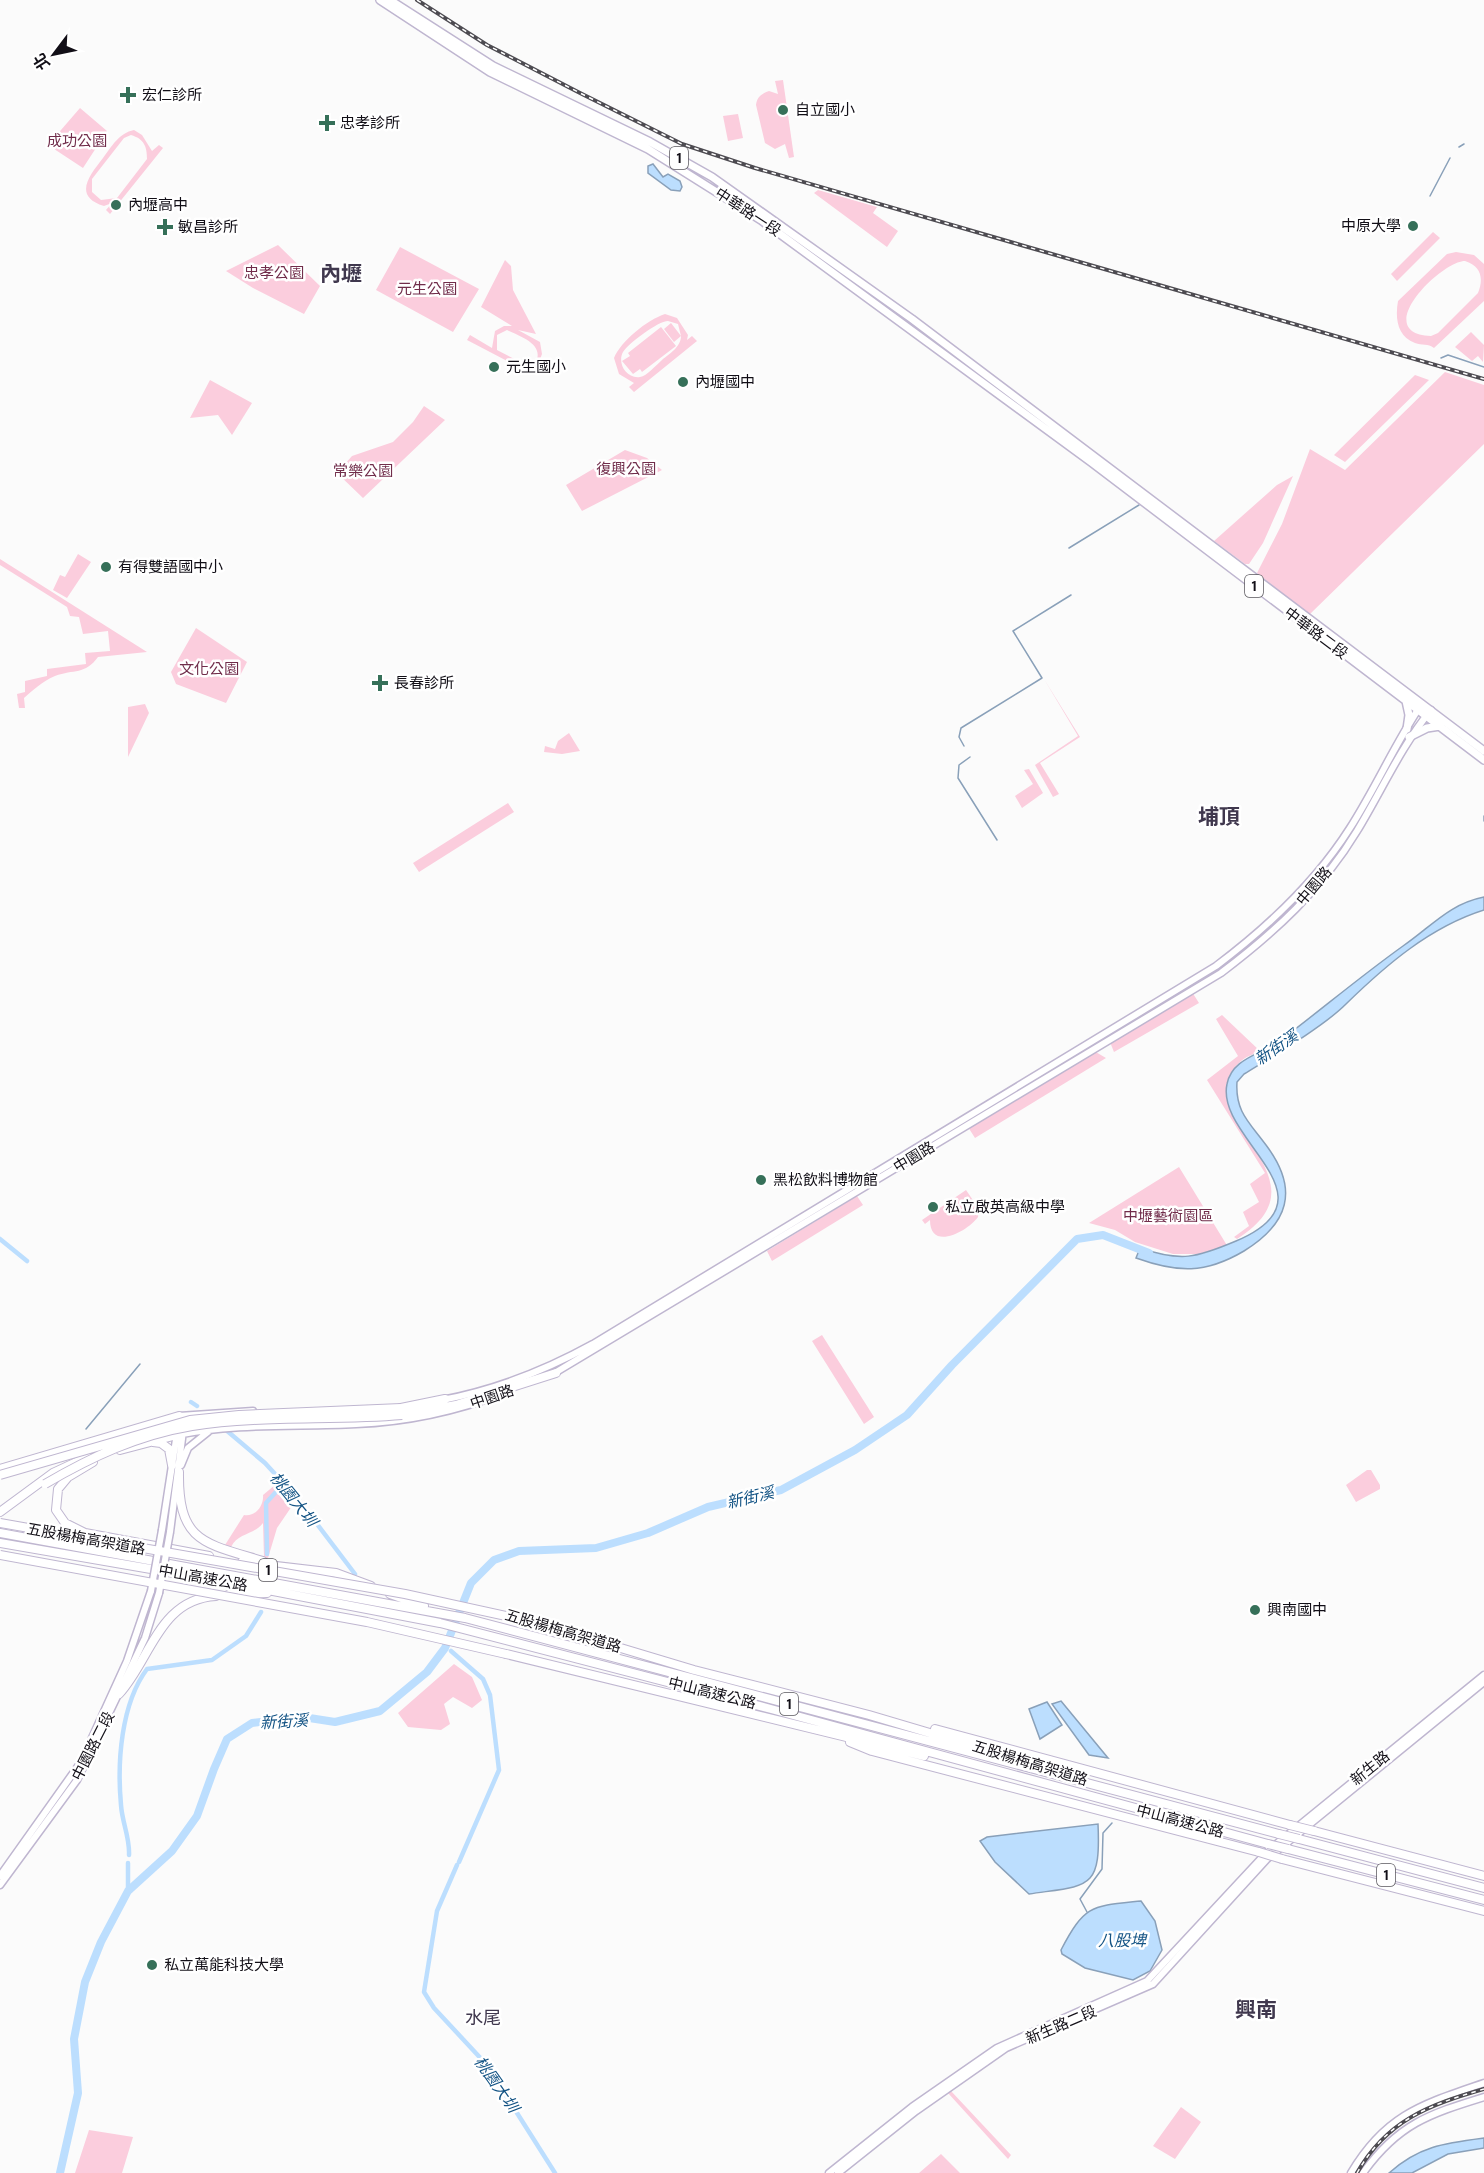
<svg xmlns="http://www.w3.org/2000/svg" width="1484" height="2173" viewBox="0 0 1484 2173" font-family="'DM Sans','Noto Sans TC',sans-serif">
	<rect width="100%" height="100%" fill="#fbfbfb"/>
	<path fill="#fbcddd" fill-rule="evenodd" d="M783,80L794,157L789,158L785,144L775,149L765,143L756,105C757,97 761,94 769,91L778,94L775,81Z
		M80,108L107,131L83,168L48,145Z
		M738,114L743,138L728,141L723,116Z
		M134,130L142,135L152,151L159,145L163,148L110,214L106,210L112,203L104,206C72,196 90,175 103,158C112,146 119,133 134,130ZM131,135C144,139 147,146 147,159L117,198L101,200L92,192V179L124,138Z
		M818,190L877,207L873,213L898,231L887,247L814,193Z
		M1433,232L1440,238L1397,281L1391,274Z
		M278,245L320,286L304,314L253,288L226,271Z
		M400,247L479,289L453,332L376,290Z
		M1456,252L1474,255L1484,264V301L1434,348C1428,343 1422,346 1415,343C1397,336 1395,318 1398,301L1447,254ZM1465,261C1481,266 1484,278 1478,293L1438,333L1431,336C1369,333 1441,261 1465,261Z
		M505,260L511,266L513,290L536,334L518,330L540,342L542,354L539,362L530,369L536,372L534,375L467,340L470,335L492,348L495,331L504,326H512L481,307ZM507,330C519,336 542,343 537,359L526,365L497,350V335Z
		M665,314L677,318L688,335L687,340L692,336L697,341L634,392L629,387L634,383L619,374L614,358C621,341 647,320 665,314ZM668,321L678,324L681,336L671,323L664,329L674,342L681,336C681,347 669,354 662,360C656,365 647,376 640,377C626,379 617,363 623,352C629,343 658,321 668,321Z
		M661,327L676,346L642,372L640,369L633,374L622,361L630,356L628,353Z
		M1471,332L1484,345L1483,362L1478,356L1472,361L1455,347Z
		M1445,372L1484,385V444L1309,615L1257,573L1282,524L1310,449L1345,470Z
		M1415,375L1429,380L1345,462L1334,455Z
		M210,380L252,403L232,435L218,415L190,418Z
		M424,406L445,420L363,498L337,473L352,456L393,442L413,422Z
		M625,450L647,458L662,470L582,511L566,485Z
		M1293,476L1263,543L1249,564H1245L1214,541L1277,485Z
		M78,554L91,562L67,598L53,590L60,575L65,577Z
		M0,559L147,652L98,657C85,675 74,669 55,676C43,681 32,691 24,698L25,708H19L17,694L25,692V681L47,676V669L86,664L85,653L110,651L108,631L83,634L79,617L70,616L67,607L0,565Z
		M196,628L247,662L226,703L176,684L171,672Z
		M1044,679L1080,737L1040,763L1059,794L1053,797L1035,765L1078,736Z
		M145,704L149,713L128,757V707Z
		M569,733L580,751L562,754L544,752L545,746L555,749L558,741Z
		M1029,769L1043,793L1022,808L1015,796L1033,784L1024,770Z
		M508,803L514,812L419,872L413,863Z
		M1192,992L1199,1003L1114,1052L1110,1042Z
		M1222,1015L1260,1051C1254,1054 1245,1057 1240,1062C1181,1118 1337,1176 1237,1239L1234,1237L1249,1226L1243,1212L1259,1202L1250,1184L1265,1173L1207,1080L1238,1056L1216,1019Z
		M1094,1051L1106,1058L975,1138L968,1127Z
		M1179,1167L1228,1247L1200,1254H1173L1135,1242L1115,1230L1089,1223Z
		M966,1190L979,1209L978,1217C968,1231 930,1252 930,1220L925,1224L922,1220Z
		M857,1196L863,1205L772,1261L767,1251Z
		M822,1335L874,1417L864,1424L812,1341Z
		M1367,1470H1371L1380,1485V1489L1356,1502L1346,1485Z
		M275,1485L292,1506L277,1528L268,1558H264L263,1523C254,1535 238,1533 231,1547L225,1545L244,1515C255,1517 264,1506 263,1495Z
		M454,1664L472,1677L482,1700L472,1708L453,1697L444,1704L450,1724L441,1730L408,1727L398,1713Z
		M951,2091L1011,2155L1008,2159L948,2093Z
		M1181,2107L1201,2122L1175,2159L1153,2146Z
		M89,2130L133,2137L122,2173H75Z
		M941,2154L960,2173H919Z"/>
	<path fill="#bcdefe" stroke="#89a0b9" stroke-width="1.5" d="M653,164L663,177L668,174L680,181L682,187L680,191L671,190L648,173V166Z
		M1484,897V910C1430,927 1386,965 1346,1004C1323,1027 1273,1056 1244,1074L1237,1082C1235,1112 1250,1123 1266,1145C1300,1190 1288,1224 1244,1251C1205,1274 1178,1273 1136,1258L1140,1248C1181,1262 1196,1258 1236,1241C1341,1197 1215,1139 1227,1084C1232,1058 1262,1054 1281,1040C1322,1009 1361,976 1403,946C1432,926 1449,904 1484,897Z
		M1061,1701L1108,1758L1089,1755L1052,1704Z
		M1047,1702L1062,1725L1040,1739L1029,1709Z
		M1098,1824C1101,1891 1089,1885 1029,1894L995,1862L980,1841L987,1837Z
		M1141,1901L1155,1921L1162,1950L1150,1971L1133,1980L1085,1968L1062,1954L1061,1950C1085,1904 1092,1906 1141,1901Z
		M1484,2138V2148L1448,2154L1412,2173H1389C1419,2146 1445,2143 1484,2138Z"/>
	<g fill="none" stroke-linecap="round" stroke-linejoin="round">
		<path stroke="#89a0b9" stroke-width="1.5" d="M1459,147L1464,144
			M1430,196L1450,158
			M1441,358L1448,355L1484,367
			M1069,548L1139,505
			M964,746L959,737L961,728L1042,678L1013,631L1071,595
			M970,757L959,765L958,778L997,840
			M1484,816V821
			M86,1429L140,1364
			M1087,1912L1080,1899L1102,1869L1103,1833L1112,1823"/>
		<path stroke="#bcdefe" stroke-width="4.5" d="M0,1239L27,1261
			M191,1402L197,1406
			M226,1430L265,1463L298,1499L355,1574
			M267,1554L266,1503L284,1483
			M451,1651L483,1679L490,1695L499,1770L459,1862
			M129,1855C130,1838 122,1822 121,1805C117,1762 121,1704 147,1669L212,1660L246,1636L261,1612
			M457,1865L437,1911L424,1992L434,2008L486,2064L555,2173
			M128,1891V1863"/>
		<path stroke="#bcdefe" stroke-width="8" d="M60,2173L78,2093L74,2039L85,1982L101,1942L128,1891L172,1851L197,1816L214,1769L227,1739L252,1723L303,1717L335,1722L380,1711L427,1672L445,1648L471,1583L494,1560L519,1551L596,1548L648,1533L708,1507L781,1490L855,1450L907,1415L952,1365L1077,1239L1103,1235L1149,1253"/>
		<defs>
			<path id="secondary" d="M553,1374L1221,973C1274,933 1322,889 1357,831C1382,790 1400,748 1431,710
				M442,1400C495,1390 546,1370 593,1344L1216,966C1268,927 1315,883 1350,828C1375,789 1394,746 1419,708
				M179,1419V1416L253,1411
				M177,1435C237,1423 295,1427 356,1424C407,1422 457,1411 504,1393
				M181,1465L188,1448L208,1432
				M162,1530L177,1433
				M170,1532L183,1431
				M0,1876L81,1762L127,1661L151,1591
				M0,1885L77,1780L145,1638L159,1593
				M829,2173L912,2107L997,2048L1147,1981L1269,1850L1484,1675
				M838,2173L916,2111L1006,2048L1153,1984L1267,1859L1484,1682
				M1351,2173C1386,2114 1423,2104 1484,2083
				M1363,2173C1398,2124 1429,2114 1484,2097"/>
			<path id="primary" d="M380,0L490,72L648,149L761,220L1091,462L1484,760
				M390,0L493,66L650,142L712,177L912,319L1484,751
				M1406,701L1409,715L1407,729
				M1409,737L1427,728L1440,726"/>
			<path id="motorway" d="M401,1408L445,1399
				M402,1415L456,1405L556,1373
				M153,1442L161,1443L169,1449L172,1465
				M120,1450L177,1435
				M93,1462L68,1477L58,1489L56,1510L65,1523L85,1533L209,1556
				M0,1469L179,1416
				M179,1472C178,1542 203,1543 263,1561
				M0,1512L53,1473L111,1446
				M0,1533L465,1618L1279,1834
				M0,1543L226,1582L440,1623L771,1709L1268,1844
				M242,1562L336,1573L371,1586
				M390,1594L424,1606
				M228,1595L267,1593
				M534,1622L694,1670L869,1715L1021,1760
				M506,1654L924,1756
				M119,1694C151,1659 159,1599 216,1596
				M935,1729L1290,1825
				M850,1742L872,1751L1259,1852
				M1314,1831L1484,1876
				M1299,1839L1484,1888
				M1288,1849L1484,1900
				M1282,1859L1484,1911"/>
		</defs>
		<use href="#secondary" stroke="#bfb6d0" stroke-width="9"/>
		<use href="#primary" stroke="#bfb6d0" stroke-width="10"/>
		<use href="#motorway" stroke="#bfb6d0" stroke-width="10"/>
		<use href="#secondary" stroke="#fff" stroke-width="6"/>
		<use href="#primary" stroke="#fff" stroke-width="7"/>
		<use href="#motorway" stroke="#fff" stroke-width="8"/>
		<defs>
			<path id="rail" d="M417,0L487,45L580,93L682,144L755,168L1484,379
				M1357,2173C1387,2120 1429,2105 1484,2089"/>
		</defs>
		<use href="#rail" stroke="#4d4b51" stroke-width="4"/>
		<use href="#rail" stroke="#fff" stroke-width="1.5" stroke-dasharray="4.5" stroke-linecap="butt"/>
		<defs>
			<path id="secondary-bridge" d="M151,1591L162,1530
				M159,1593L170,1532"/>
			<path id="motorway-bridge" d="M0,1475L190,1420L239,1415L401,1408
				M45,1484C91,1457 138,1435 192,1426C261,1415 333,1421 402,1415
				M0,1523L405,1594L534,1622
				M0,1555L367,1622L506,1654
				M1290,1825L1314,1831
				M1279,1834L1299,1839
				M1268,1844L1288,1849
				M1259,1852L1282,1859"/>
		</defs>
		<use href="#secondary-bridge" stroke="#bfb6d0" stroke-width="9" stroke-linecap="butt"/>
		<use href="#motorway-bridge" stroke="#bfb6d0" stroke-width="10" stroke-linecap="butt"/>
		<use href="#secondary-bridge" stroke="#fff" stroke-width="6"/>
		<use href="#motorway-bridge" stroke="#fff" stroke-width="8"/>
	</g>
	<g fill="#367059" stroke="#fff" stroke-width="2">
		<path d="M125 86h6v6h6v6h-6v6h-6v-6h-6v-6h6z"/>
		<circle cx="783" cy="110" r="6"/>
		<path d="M324 114h6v6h6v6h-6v6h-6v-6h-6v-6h6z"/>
		<circle cx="116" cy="205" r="6"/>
		<circle cx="1413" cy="226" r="6"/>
		<path d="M162 218h6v6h6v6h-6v6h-6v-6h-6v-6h6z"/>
		<circle cx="494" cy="367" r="6"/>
		<circle cx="683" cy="382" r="6"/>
		<circle cx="106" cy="567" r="6"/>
		<path d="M377 674h6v6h6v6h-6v6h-6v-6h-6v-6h6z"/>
		<circle cx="761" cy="1180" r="6"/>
		<circle cx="933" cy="1207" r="6"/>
		<circle cx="1255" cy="1610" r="6"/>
		<circle cx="152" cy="1965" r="6"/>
	</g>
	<g text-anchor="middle" stroke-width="5" stroke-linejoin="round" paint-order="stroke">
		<g fill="#fff" stroke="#59575d" stroke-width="1.5">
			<rect x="670" y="147" width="18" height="22" rx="4.5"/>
			<rect x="1245" y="575" width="18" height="22" rx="4.5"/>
			<rect x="259" y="1559" width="18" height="22" rx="4.5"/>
			<rect x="780" y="1693" width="18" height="22" rx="4.5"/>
			<rect x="1377" y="1864" width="18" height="22" rx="4.5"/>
		</g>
		<g font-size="14" font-weight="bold" fill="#120f17">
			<text x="679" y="163">1</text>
			<text x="1254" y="591">1</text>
			<text x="268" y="1575">1</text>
			<text x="789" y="1709">1</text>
			<text x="1386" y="1880">1</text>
		</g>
		<g font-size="15" fill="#120f17" stroke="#fff" text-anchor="start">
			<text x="142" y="100">宏仁診所</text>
			<text x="795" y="115">自立國小</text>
			<text x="340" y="128">忠孝診所</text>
			<text x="128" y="210">內壢高中</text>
			<text x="1401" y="231" text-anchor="end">中原大學</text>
			<text x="178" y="232">敏昌診所</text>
			<text x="506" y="372">元生國小</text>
			<text x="695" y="387">內壢國中</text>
			<text x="118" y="572">有得雙語國中小</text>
			<text x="394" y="688">長春診所</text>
			<text x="773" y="1185">黑松飲料博物館</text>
			<text x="945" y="1212">私立啟英高級中學</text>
			<text x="1267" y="1615">興南國中</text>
			<text x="164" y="1970">私立萬能科技大學</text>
		</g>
		<g font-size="15" fill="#712d4b" stroke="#fff">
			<text x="77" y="146">成功公園</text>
			<text x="274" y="278">忠孝公園</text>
			<text x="427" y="294">元生公園</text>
			<text x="626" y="474">復興公園</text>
			<text x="363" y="476">常樂公園</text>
			<text x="209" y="674">文化公園</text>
			<text x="1168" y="1221">中壢藝術園區</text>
		</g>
		<g font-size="15" fill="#120f17" stroke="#fff">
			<text transform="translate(748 212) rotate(33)" y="5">中華路一段</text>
			<text transform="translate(1316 633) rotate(37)" y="5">中華路二段</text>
			<text transform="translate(1314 886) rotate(-50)" y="5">中園路</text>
			<text transform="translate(914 1157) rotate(-31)" y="5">中園路</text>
			<text transform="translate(492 1397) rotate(-19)" y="5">中園路</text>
			<text transform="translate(86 1539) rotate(10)" y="5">五股楊梅高架道路</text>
			<text transform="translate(203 1578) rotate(10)" y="5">中山高速公路</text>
			<text transform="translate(563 1631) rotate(16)" y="5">五股楊梅高架道路</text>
			<text transform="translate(712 1693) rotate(14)" y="5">中山高速公路</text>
			<text transform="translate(93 1746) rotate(-63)" y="5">中園路二段</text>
			<text transform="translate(1030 1763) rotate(17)" y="5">五股楊梅高架道路</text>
			<text transform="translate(1370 1768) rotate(-39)" y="5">新生路</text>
			<text transform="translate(1180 1821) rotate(15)" y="5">中山高速公路</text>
			<text transform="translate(1061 2025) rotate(-23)" y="5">新生路二段</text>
		</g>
		<g font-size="16" font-style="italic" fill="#145485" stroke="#fff">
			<text transform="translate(1276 1047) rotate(-34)" y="6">新街溪</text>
			<text transform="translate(750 1497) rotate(-13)" y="6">新街溪</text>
			<text transform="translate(294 1499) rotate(51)" y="6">桃園大圳</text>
			<text transform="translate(284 1721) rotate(-3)" y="6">新街溪</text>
			<text x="1122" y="1946">八股埤</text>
			<text transform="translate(497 2084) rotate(55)" y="6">桃園大圳</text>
		</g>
		<g font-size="18" fill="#40384e" stroke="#fff">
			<text x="483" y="2024">水尾</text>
		</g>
		<g font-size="21" font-weight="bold" fill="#40384e" stroke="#fff">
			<text x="341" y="281">內壢</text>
			<text x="1219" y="824">埔頂</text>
			<text x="1256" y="2017">興南</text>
		</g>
	</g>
	<g transform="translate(54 54) rotate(238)" stroke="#ffffff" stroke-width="4.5" paint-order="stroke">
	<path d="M0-4.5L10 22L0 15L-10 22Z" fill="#120f17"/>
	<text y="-9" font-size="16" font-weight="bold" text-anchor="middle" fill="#120f17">北</text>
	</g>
</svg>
